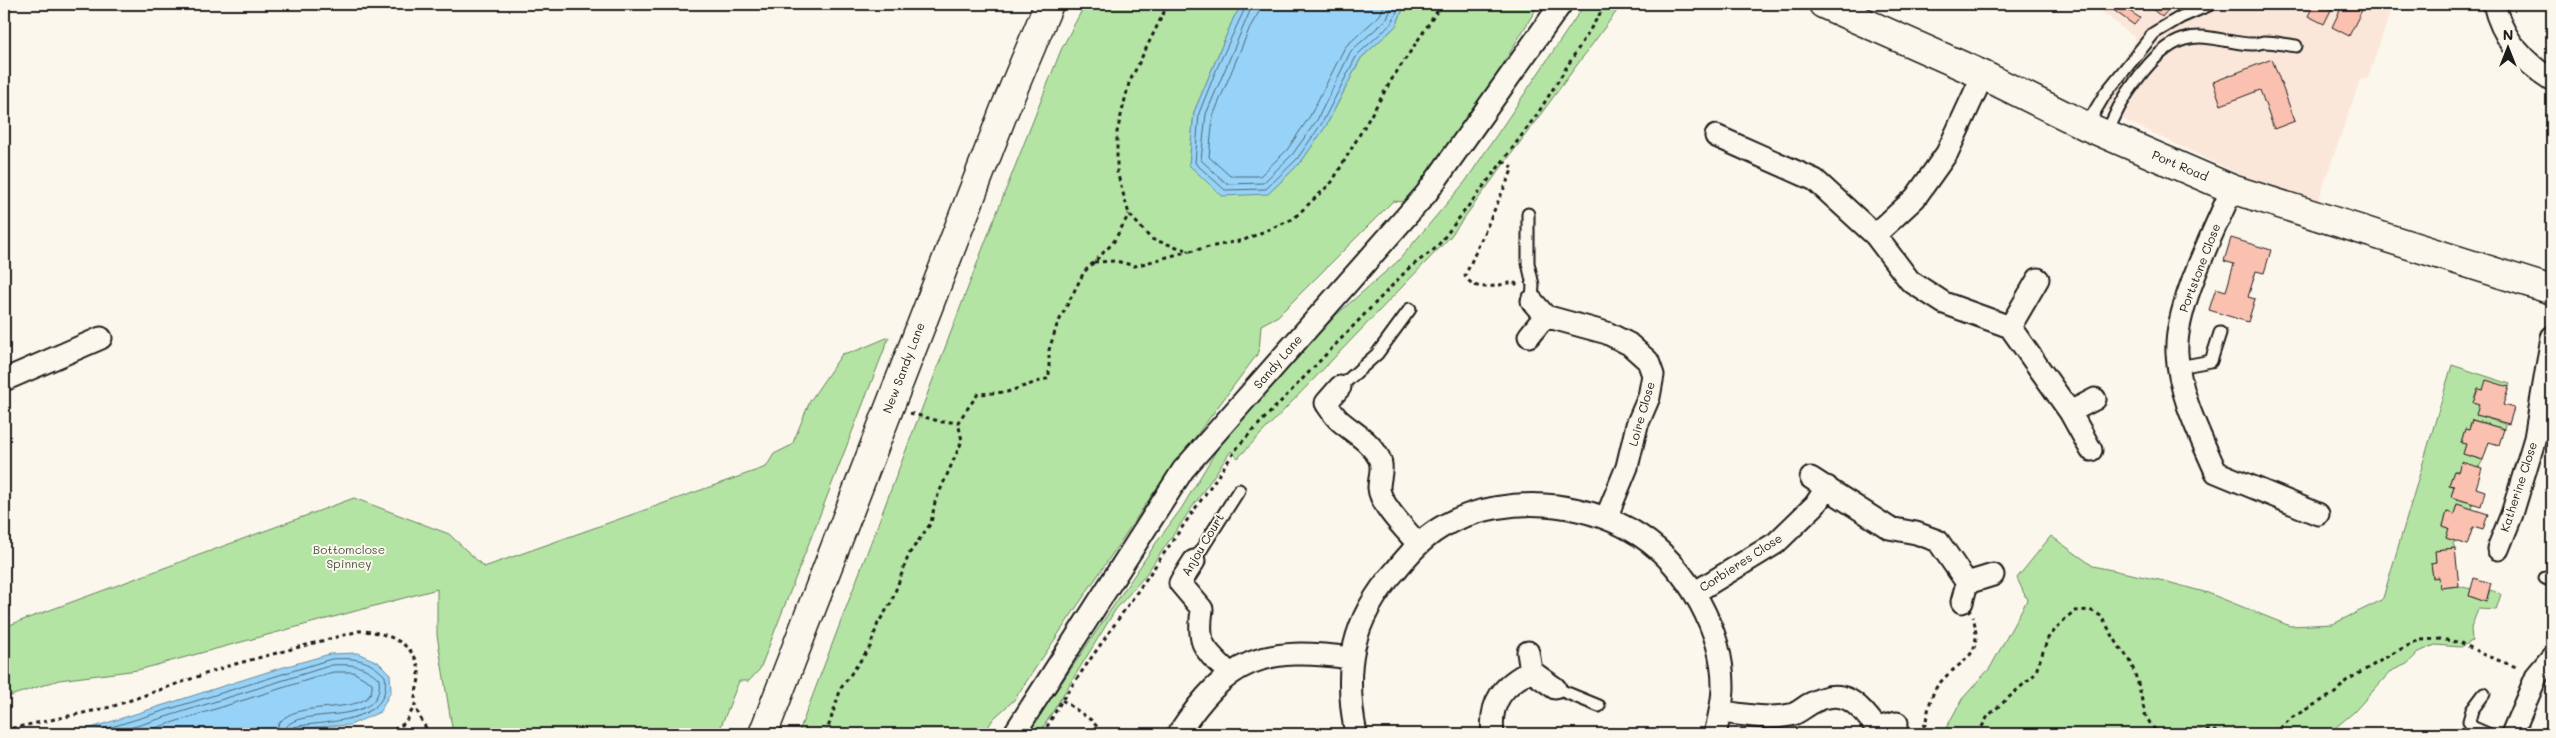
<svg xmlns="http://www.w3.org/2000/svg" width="2556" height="738" viewBox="0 0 2556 738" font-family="Mali,sans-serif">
	<rect width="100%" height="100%" fill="#fbf7ec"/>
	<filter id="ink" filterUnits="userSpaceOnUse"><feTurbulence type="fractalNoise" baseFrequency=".02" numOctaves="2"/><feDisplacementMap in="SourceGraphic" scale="10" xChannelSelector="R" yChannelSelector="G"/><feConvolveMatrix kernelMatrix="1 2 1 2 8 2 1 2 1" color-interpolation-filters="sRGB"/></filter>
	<g filter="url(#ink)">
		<path fill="#fbe7da" d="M2098,4H2393L2368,78L2360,80L2318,201L2262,185L2091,104L2136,39L2095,6Z"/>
		<path fill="#b4e4a3" stroke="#688060" d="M1085,4H1243L1234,17L1194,112L1189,165L1268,194L1301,162L1326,126L1361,58L1396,26L1405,4H1539L1493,81L1421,189L1403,202L1393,201L1278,316L1261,325L1259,352L1154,492L1014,700L993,719L984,734H798L986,240L1061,50Z
			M1585,4H1622L1450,237L1238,458L1231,451L1144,577L1116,609L1039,734H1027L1156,543L1181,509L1222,441L1336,315L1398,261L1465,182Z
			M889,337L760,669L749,681H739L718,734H453L437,635V589L138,670L59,680L4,698V627L354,498L449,534L484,567L766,467L774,454L792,445L810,401L842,354L858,350Z
			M2452,365L2510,384L2509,387L2483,390L2478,389L2473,403L2479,405L2476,415L2505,424L2504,429L2473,420L2469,430L2465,429L2461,442L2466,444L2463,454L2483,460L2479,467L2454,471L2449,485L2454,486L2451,497L2473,504L2472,509L2457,504L2454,514L2447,512L2443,526L2449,528L2446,538L2455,541L2453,544L2455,548L2435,550L2436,562L2431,563L2433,577H2439L2440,588L2459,586L2471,589L2469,596L2486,602L2490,590L2501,594L2496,610L2478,609L2471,628L2472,641L2461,647L2435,645L2419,652L2407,664L2391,671L2354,712L2328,734H1943L1962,699L1990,668L2027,600L2017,578L2051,536L2093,566L2164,581L2208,593L2290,626L2333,624L2380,601L2383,598Z"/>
		<path fill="#97d3f8" stroke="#668aa0" d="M1243,4H1405L1396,26L1361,58L1326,126L1301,162L1268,194L1222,196L1189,165L1194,112L1234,17Z
			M357,653L378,662L390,674L391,691L380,712L350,725L317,727L284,734H72L277,669L330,654Z"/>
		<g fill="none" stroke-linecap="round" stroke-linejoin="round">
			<path stroke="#4d6574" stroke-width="1" d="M1247,4L1217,68L1199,113L1195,163L1225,190L1266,189L1297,159L1322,123L1357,55L1392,23L1400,4
				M1253,4L1206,114L1201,160L1227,184L1263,183L1292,155L1317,120L1351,51L1387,19L1393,4
				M1261,4L1259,12L1250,27L1213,116L1209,157L1230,176H1260L1287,150L1310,116L1345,47L1380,15L1385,4
				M89,734L331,659C355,658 367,658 385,676C392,725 326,720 294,727L290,734
				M111,734L332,665C351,664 365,665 379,679C386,734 285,700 284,734
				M136,734L333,672H353L372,683C377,724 278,690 276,734"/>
		</g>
		<path fill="#fac1b0" stroke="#1c1c1c" d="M2117,4H2119L2140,18L2134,25L2112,9Z
			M2124,4H2138L2134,11Z
			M2146,4H2173L2162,17Z
			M2286,4H2303L2299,10Z
			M2314,4H2334L2324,24L2308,16Z
			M2343,4H2365L2349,36L2332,27Z
			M2272,59L2295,121L2274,129L2260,90L2221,105L2213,82Z
			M2231,238L2271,250L2264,273L2256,271L2248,297L2255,299L2248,322L2209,310L2216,288L2226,291L2234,264L2224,261Z
			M2486,380L2509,387L2503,405L2514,408L2509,424L2476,415L2479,405L2473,403L2478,389L2483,390Z
			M2472,420L2504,429L2499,445L2489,442L2483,460L2463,454L2466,444L2461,443L2465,429L2469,430Z
			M2461,462L2482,468L2476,488L2485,491L2481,506L2451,497L2454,486L2449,485L2454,471L2458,472Z
			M2457,504L2488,514L2483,530L2473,527L2467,545L2446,538L2449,528L2443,526L2447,512L2454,514Z
			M2455,548L2459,586L2440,588L2439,577L2433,578L2431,563L2436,562L2435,550Z
			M2474,578L2491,583L2486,602L2469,596Z"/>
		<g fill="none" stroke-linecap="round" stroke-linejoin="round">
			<defs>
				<path id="service" d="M2086,126L2105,94L2154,33L2181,17L2211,4
					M2107,135C2117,104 2152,48 2185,39C2208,32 2231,45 2254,44C2258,44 2261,42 2265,42C2275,42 2286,45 2296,46
					M1528,214V263L1533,285L1532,301
					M2179,367L2211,361L2220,333
					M1340,387L1377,354L1410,309
					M1194,561L1239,490
					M2545,578L2552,581
					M1555,688L1599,706
					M2484,694L2472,710L2469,721L2472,727L2488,734"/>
				<path id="minor" d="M2494,4C2502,38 2523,62 2552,80
					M1983,75L1947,153L1915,198L1875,235L1910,281L1944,303L2010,327L2070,412L2091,450
					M1716,136L1815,180L1875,235
					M2232,189C2214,231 2174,309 2177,353C2179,395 2200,435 2216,472L2318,514
					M1532,301L1545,316L1607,333L1629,344L1648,361L1653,375L1649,397L1637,425L1627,467L1606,518
					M2010,327L2038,279
					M1529,336L1545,316
					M4,380L101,338
					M1340,387L1326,403C1330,409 1334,416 1340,421C1354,433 1370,441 1379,458C1384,468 1379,478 1379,488C1380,505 1407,531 1418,544
					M2070,412L2095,399
					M1811,478L1889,528L1916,533L1938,541L1967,583
					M2498,549L2512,514L2535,438L2552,337
					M1194,561L1180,583L1202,609C1197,646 1204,649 1230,674
					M1694,593L1776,543L1815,505L1827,487
					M1962,602L1967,583L1993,575
					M1528,652L1531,671L1555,688
					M1721,712C1743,714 1768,720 1790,715C1797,714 1804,707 1810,704C1843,685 1857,703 1877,728L1876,734
					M1877,728L1897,723
					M1014,734L1183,470L1426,194L1561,4
					M1178,734C1228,658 1263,646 1351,658
					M1356,734C1343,669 1351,620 1396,570C1409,554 1422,539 1440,528C1472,508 1520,501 1556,506C1622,515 1668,545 1700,603C1714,629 1723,656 1723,686C1723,702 1719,718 1715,734
					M1493,734C1489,702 1503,685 1531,671
					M2512,734L2537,675L2552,657"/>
				<path id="tertiary" d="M1823,4L1983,75L2086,126L2232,189L2552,290
					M763,734L1004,111L1049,4"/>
			</defs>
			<use href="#service" stroke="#1c1c1c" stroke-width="15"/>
			<use href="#minor" stroke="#1c1c1c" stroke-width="25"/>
			<use href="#tertiary" stroke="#1c1c1c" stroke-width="31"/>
			<path stroke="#1c1c1c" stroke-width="3" stroke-dasharray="4 4" stroke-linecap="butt" d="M1168,4L1129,83L1117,132V172L1129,214L1151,239L1190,251L1244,240L1293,219L1332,182L1392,79L1442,4
				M1503,161L1513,168L1465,276C1476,294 1496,285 1514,282L1518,286
				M1094,262L1116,261L1135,266L1189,251
				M910,413L942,422H958L978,394L1007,392L1049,378V350L1057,325L1084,272L1113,243L1129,214
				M1062,700L1091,720L1104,734
				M4,730L111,707L228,666L359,631C385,631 420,644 419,676C419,685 414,694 415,703C416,713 425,725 429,734
				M1916,731L1925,725C1928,712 1930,696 1938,685C1962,656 1984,661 1973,616
				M387,734L405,723L415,705
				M826,734L841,688L870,647L878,623L891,603L909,554L931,523L935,502L962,441L958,422
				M1043,734L1062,700L1240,444L1409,268L1436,248L1503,161L1538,113L1606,4
				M1978,734L1988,716L2035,674L2048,638L2062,622L2074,611L2090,610L2101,616L2120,648L2130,660L2138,683L2145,714L2151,725L2158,733L2163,734
				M2174,734L2213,730L2221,734
				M2274,734L2291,718L2335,693L2346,681L2397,651L2420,640L2441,639L2462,643L2484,655L2519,668"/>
			<use href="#service" stroke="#fbf7ec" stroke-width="11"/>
			<use href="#minor" stroke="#fbf7ec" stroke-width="21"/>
			<use href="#tertiary" stroke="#fbf7ec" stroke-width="28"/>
		</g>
	</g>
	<g text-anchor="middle" stroke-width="4" stroke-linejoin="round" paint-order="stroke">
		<g font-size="12" fill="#1c1c1c" stroke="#fbf7ec">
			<text transform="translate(2180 166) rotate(23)" y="4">Port Road</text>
			<text transform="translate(2200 268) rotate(-69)" y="4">Portstone Close</text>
			<text transform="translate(1278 362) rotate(-49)" y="4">Sandy Lane</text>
			<text transform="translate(904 368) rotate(-69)" y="4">New Sandy Lane</text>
			<text transform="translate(1642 414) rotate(-74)" y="4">Loire Close</text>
			<text transform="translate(2519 487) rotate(-72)" y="4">Katherine Close</text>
			<text transform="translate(1203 545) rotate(-59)" y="4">Anjou Court</text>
			<text transform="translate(1741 563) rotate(-33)" y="4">Corbieres Close</text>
		</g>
		<g font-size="12" fill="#4a5844" stroke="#fbf7ec">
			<text x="349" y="554">Bottomclose<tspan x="349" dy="14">Spinney</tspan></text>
		</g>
	</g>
	<rect width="2556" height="738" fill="none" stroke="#fbf7ec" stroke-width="20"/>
	<rect x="10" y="10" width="2536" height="718" fill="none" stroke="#1c1c1c" stroke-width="2" filter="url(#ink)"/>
	<g transform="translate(2508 48)" stroke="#fbf7ec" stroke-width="4" paint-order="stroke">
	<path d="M0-4L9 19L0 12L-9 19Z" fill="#1c1c1c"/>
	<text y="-8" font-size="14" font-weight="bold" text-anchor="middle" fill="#1c1c1c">N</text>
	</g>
</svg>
